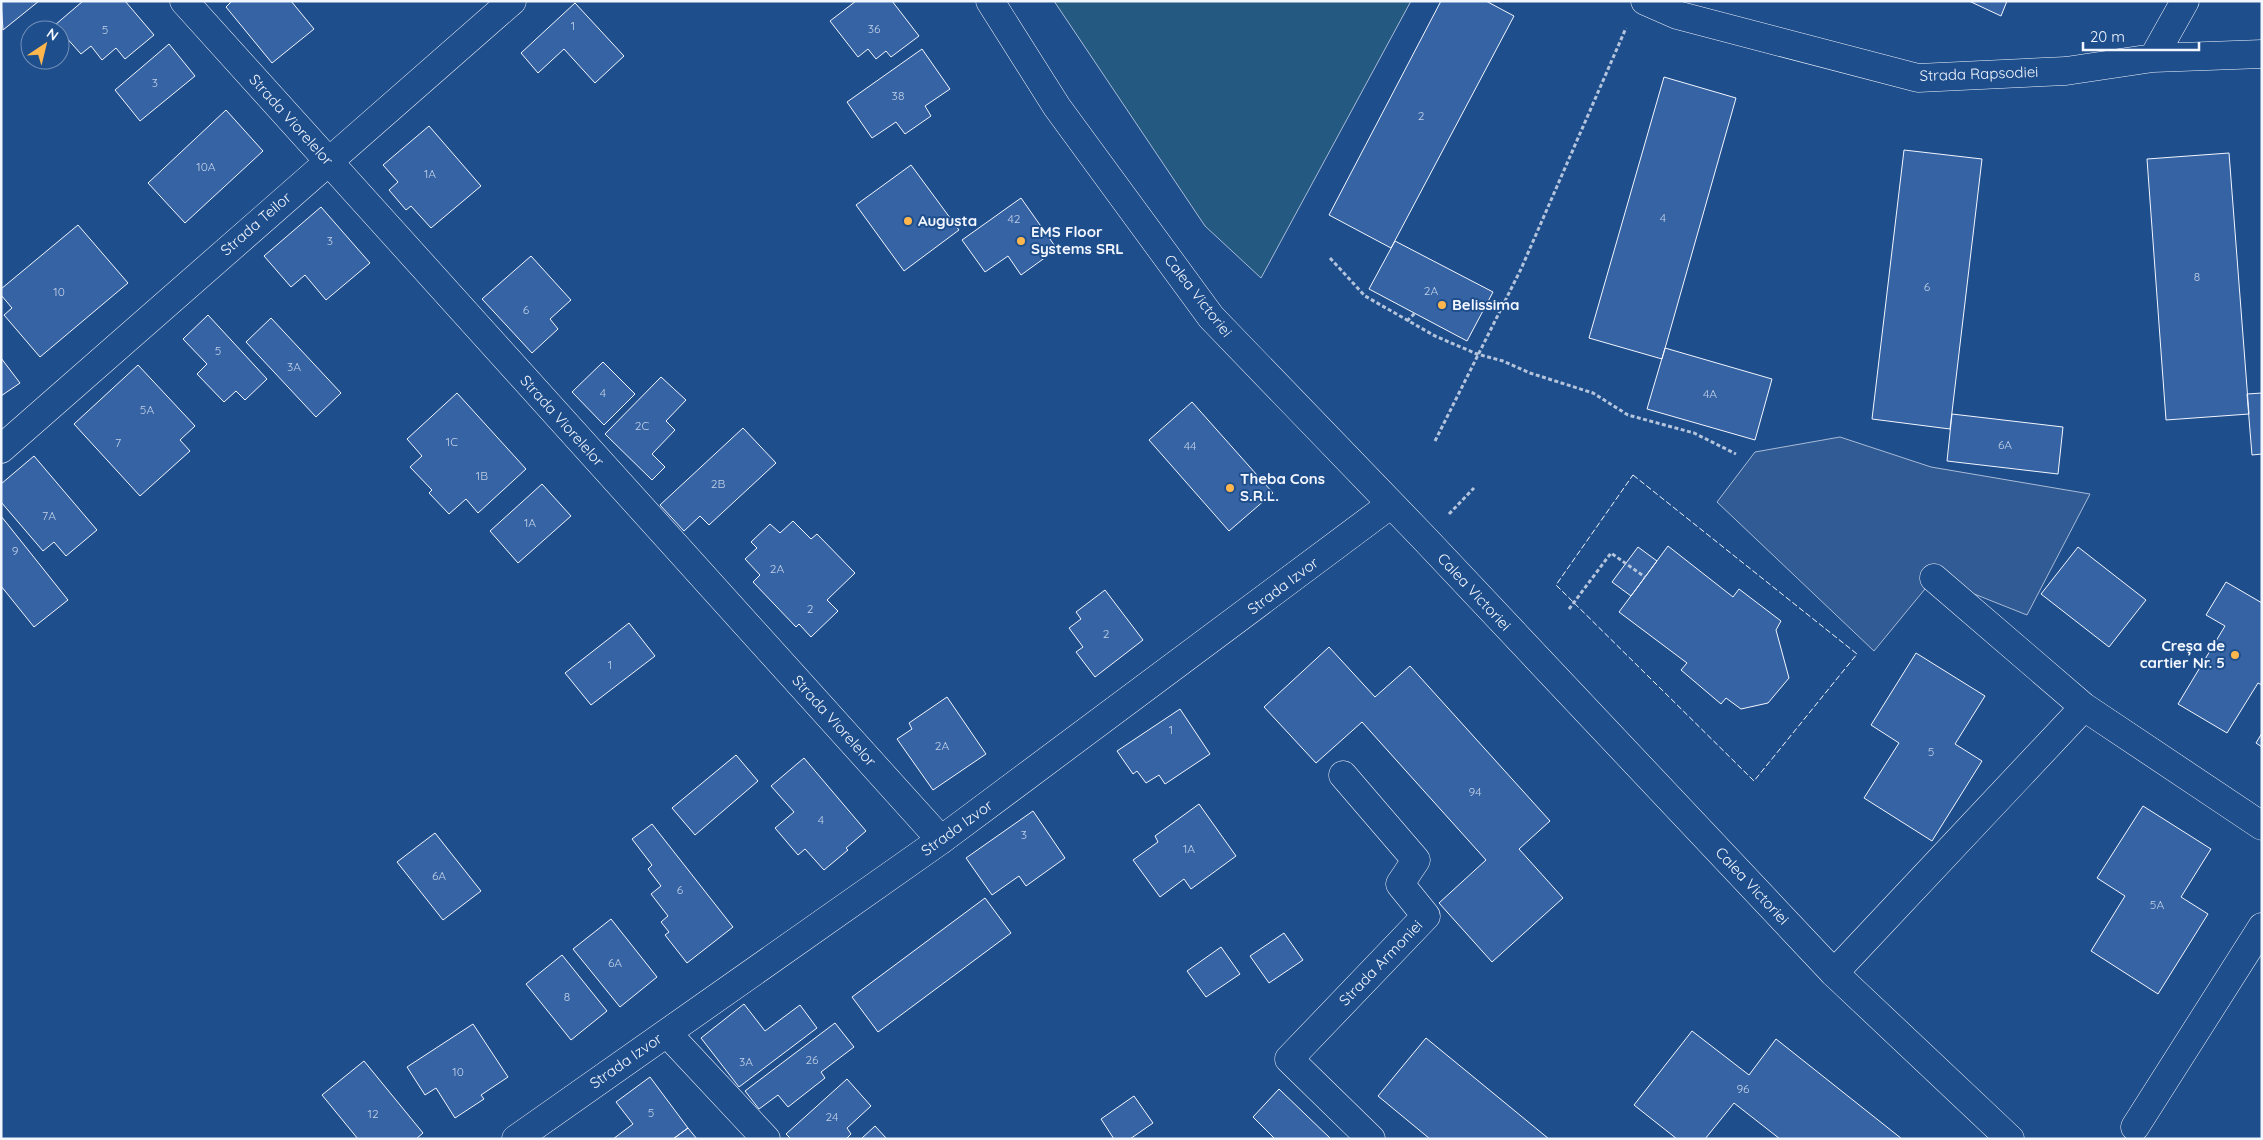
<svg xmlns="http://www.w3.org/2000/svg" width="2263" height="1140" viewBox="0 0 2263 1140" font-family="Quicksand,sans-serif">
	<rect width="100%" height="100%" fill="#1f4e8c"/>
	<path fill="#245a82" stroke="#a8bbd7" d="M1054,1H1411L1261,278L1205,226Z"/>
	<path fill="#305b95" stroke="#a8bbd7" d="M1840,437L1931,467L2090,494L2027,615L1934,578L1874,651L1717,502L1755,452Z"/>
	<path fill="#3563a3" stroke="#f2f6ff" d="M1,1H39L3,30Z
		M83,1H125L154,35L125,59L116,48L102,60L91,46L81,54L55,25Z
		M232,1H291L314,29L272,63L226,7Z
		M856,1H892L919,36L891,57L886,51L876,59L868,49L858,57L830,21Z
		M1441,1H1486L1514,16L1391,248L1329,215Z
		M1969,1H2007L2001,16Z
		M575,3L624,56L595,83L564,49L538,73L521,53Z
		M169,44L195,76L140,121L115,90Z
		M922,49L950,89L925,106L931,116L905,134L896,122L872,138L847,102Z
		M1664,77L1736,98L1662,359L1589,338Z
		M226,110L263,151L185,223L148,183Z
		M429,126L481,186L431,228L411,206L406,210L389,190L398,182L383,165Z
		M1904,150L1982,159L1950,429L1872,419Z
		M2229,153L2249,414L2166,420L2147,159Z
		M911,165L959,230L904,271L856,205Z
		M1021,198L1057,249L1021,275L1008,256L985,272L962,240Z
		M321,207L370,263L326,300L305,275L291,287L264,256Z
		M78,225L128,283L40,357L4,315L12,308L1,295V289Z
		M1395,241L1493,292L1467,341L1369,289Z
		M531,256L571,300L550,319L558,329L532,353L482,299Z
		M208,315L267,379L245,400L236,391L224,402L197,374L207,364L183,339Z
		M271,318L341,393L316,417L246,342Z
		M1665,348L1772,379L1755,440L1647,409Z
		M1,358L20,383L1,396Z
		M603,362L635,394L604,425L572,392Z
		M138,365L195,426L180,440L190,451L140,496L74,424Z
		M661,377L686,400L666,421L675,430L652,454L665,467L652,480L605,434Z
		M457,393L526,469L478,513L466,499L449,514L429,493L432,490L410,467L422,456L407,439Z
		M2262,393V454L2252,455L2247,394Z
		M1192,402L1273,493L1229,531L1149,440Z
		M1952,414L2063,427L2058,474L1947,461Z
		M743,428L776,463L709,525L700,516L684,531L660,505Z
		M34,456L97,530L66,556L54,542L43,551L1,502V484Z
		M542,484L571,516L518,563L490,531Z
		M1,516L68,600L34,627L1,586Z
		M793,521L811,539L817,534L855,573L827,600L838,611L811,637L799,624L796,627L753,582L760,575L745,559L757,548L751,542L770,524L780,533Z
		M1668,546L1733,597L1739,589L1781,621L1776,630L1789,678L1768,703L1741,709L1726,698L1721,704L1681,670L1687,663L1619,612Z
		M1638,547L1657,561L1631,596L1612,582Z
		M2078,547L2146,600L2109,647L2041,594Z
		M2226,582L2262,603V685L2258,683L2227,733L2178,704L2225,626L2206,615Z
		M1105,590L1143,640L1095,677L1076,652L1083,647L1069,628L1081,619L1076,612Z
		M629,623L655,656L591,705L565,673Z
		M1329,647L1375,697L1410,666L1550,821L1519,849L1563,898L1492,962L1439,903L1486,860L1362,722L1316,763L1264,707Z
		M1916,653L1985,696L1955,744L1982,761L1932,841L1864,798L1899,743L1871,725Z
		M947,697L986,754L933,790L897,739L912,729L909,723Z
		M1180,709L1210,754L1165,784L1159,775L1146,783L1137,771L1133,774L1117,751Z
		M2262,733V747L2256,743Z
		M736,755L758,781L695,835L672,808Z
		M804,758L866,831L846,848L848,850L824,870L805,849L798,855L775,828L794,812L771,786Z
		M1199,804L1236,856L1191,889L1184,879L1160,897L1133,860L1158,842L1155,836Z
		M2143,806L2211,849L2181,897L2208,914L2158,994L2091,951L2125,896L2097,878Z
		M1033,811L1065,858L1026,886L1019,876L992,895L966,858Z
		M652,824L733,927L687,963L665,935L669,932L661,922L668,916L651,894L661,886L648,869L652,865L632,839Z
		M435,833L481,891L443,920L397,862Z
		M985,898L1011,933L878,1032L852,997Z
		M611,919L657,977L620,1007L573,949Z
		M1284,933L1303,960L1269,983L1250,956Z
		M1221,947L1240,974L1206,997L1187,971Z
		M562,955L607,1011L571,1040L526,984Z
		M744,1004L765,1031L800,1005L817,1028L739,1087L701,1038Z
		M835,1023L854,1047L821,1072L825,1078L788,1107L778,1095L759,1109L745,1091Z
		M473,1024L508,1077L481,1095L484,1099L455,1118L436,1088L425,1095L407,1067Z
		M1692,1031L1749,1075L1776,1039L1902,1139H1780L1734,1103L1705,1139H1677L1634,1105Z
		M1426,1038L1549,1139H1430L1378,1096Z
		M364,1061L423,1133L416,1139H358L322,1095Z
		M650,1077L688,1128L673,1139H613L633,1124L616,1102Z
		M847,1079L871,1106L847,1128L851,1134L846,1139H791L786,1134Z
		M1279,1089L1331,1139H1275L1253,1117Z
		M1134,1096L1153,1123L1130,1139H1114L1101,1119Z
		M875,1126L887,1139H861Z
		M688,1128L697,1139H673Z"/>
	<g fill="none" stroke-linecap="round" stroke-linejoin="round">
		<defs>
			<path id="street" d="M184,1L941,840
				M1645,1L1677,15L1918,78L2066,71L2153,58L2262,54
				M2153,58L2185,1
				M1,449L512,1
				M1934,578L2084,707L2262,826
				M1343,775L1416,860L1400,884L1426,916L1289,1059L1371,1139
				M1834,973L2084,707
				M667,1033L766,1139
				M2135,1127L2262,927
				M516,1139L941,840L1390,505"/>
			<path id="primary" d="M990,1L1057,107L1211,317L1425,539L1834,973L2010,1139"/>
		</defs>
		<use href="#street" stroke="#f2f6ff" stroke-width="29"/>
		<use href="#primary" stroke="#f2f6ff" stroke-width="29"/>
		<path stroke="#b3c4dc" stroke-width="3" stroke-dasharray="4 2.5" stroke-linecap="butt" d="M1330,258L1365,296L1435,336L1477,354L1503,361L1530,373L1593,393L1628,415L1694,433L1736,454
			M1407,321L1415,313
			M1435,441L1521,269L1626,28
			M1449,514L1474,488
			M1569,609L1611,553L1645,577"/>
		<use href="#street" stroke="#1f4e8c" stroke-width="28"/>
		<use href="#primary" stroke="#1f4e8c" stroke-width="28"/>
		<path stroke="#f2f6ff" stroke-width="1" stroke-dasharray="6 2.5" stroke-linecap="butt" d="M1633,475L1857,654L1754,781L1556,585Z"/>
	</g>
	<g fill="#ffb74d" stroke="#1f4e8c" stroke-width="2">
		<circle cx="908" cy="221" r="5"/>
		<circle cx="1021" cy="241" r="5"/>
		<circle cx="1442" cy="305" r="5"/>
		<circle cx="1230" cy="488" r="5"/>
		<circle cx="2235" cy="655" r="5"/>
	</g>
	<g text-anchor="middle" stroke-width="4" stroke-linejoin="round" paint-order="stroke">
		<g font-size="12" fill="#c3d1e8">
			<text x="573" y="30">1</text>
			<text x="874" y="33">36</text>
			<text x="105" y="34">5</text>
			<text x="155" y="87">3</text>
			<text x="898" y="100">38</text>
			<text x="1421" y="120">2</text>
			<text x="206" y="171">10A</text>
			<text x="430" y="178">1A</text>
			<text x="1663" y="222">4</text>
			<text x="1014" y="223">42</text>
			<text x="330" y="245">3</text>
			<text x="2197" y="281">8</text>
			<text x="1927" y="291">6</text>
			<text x="1431" y="295">2A</text>
			<text x="59" y="296">10</text>
			<text x="526" y="314">6</text>
			<text x="218" y="355">5</text>
			<text x="294" y="371">3A</text>
			<text x="603" y="397">4</text>
			<text x="1710" y="398">4A</text>
			<text x="147" y="414">5A</text>
			<text x="642" y="430">2C</text>
			<text x="452" y="446">1C</text>
			<text x="118" y="447">7</text>
			<text x="2005" y="449">6A</text>
			<text x="1190" y="450">44</text>
			<text x="482" y="480">1B</text>
			<text x="718" y="488">2B</text>
			<text x="49" y="520">7A</text>
			<text x="530" y="527">1A</text>
			<text x="15" y="555">9</text>
			<text x="777" y="573">2A</text>
			<text x="810" y="613">2</text>
			<text x="1106" y="638">2</text>
			<text x="610" y="669">1</text>
			<text x="1171" y="734">1</text>
			<text x="942" y="750">2A</text>
			<text x="1931" y="756">5</text>
			<text x="1475" y="796">94</text>
			<text x="821" y="824">4</text>
			<text x="1024" y="839">3</text>
			<text x="1189" y="853">1A</text>
			<text x="439" y="880">6A</text>
			<text x="680" y="894">6</text>
			<text x="2157" y="909">5A</text>
			<text x="615" y="967">6A</text>
			<text x="567" y="1001">8</text>
			<text x="812" y="1064">26</text>
			<text x="746" y="1066">3A</text>
			<text x="458" y="1076">10</text>
			<text x="1743" y="1093">96</text>
			<text x="651" y="1117">5</text>
			<text x="373" y="1118">12</text>
			<text x="832" y="1121">24</text>
		</g>
		<g font-size="15" fill="#f2f6ff" stroke="#1f4e8c">
			<text transform="translate(1979 74) rotate(-2)" y="5">Strada Rapsodiei</text>
			<text transform="translate(291 120) rotate(48)" y="5">Strada Viorelelor</text>
			<text transform="translate(256 224) rotate(-41)" y="5">Strada Teilor</text>
			<text transform="translate(1198 296) rotate(52)" y="5">Calea Victoriei</text>
			<text transform="translate(562 421) rotate(48)" y="5">Strada Viorelelor</text>
			<text transform="translate(1283 586) rotate(-37)" y="5">Strada Izvor</text>
			<text transform="translate(1474 592) rotate(47)" y="5">Calea Victoriei</text>
			<text transform="translate(834 721) rotate(48)" y="5">Strada Viorelelor</text>
			<text transform="translate(957 828) rotate(-36)" y="5">Strada Izvor</text>
			<text transform="translate(1752 886) rotate(47)" y="5">Calea Victoriei</text>
			<text transform="translate(1381 963) rotate(-46)" y="5">Strada Armoniei</text>
			<text transform="translate(626 1061) rotate(-35)" y="5">Strada Izvor</text>
		</g>
		<g font-size="15" font-weight="bold" fill="#f2f6ff" stroke="#1f4e8c" text-anchor="start">
			<text x="918" y="226">Augusta</text>
			<text x="1031" y="237">EMS Floor<tspan x="1031" dy="17">Systems SRL</tspan></text>
			<text x="1452" y="310">Belissima</text>
			<text x="1240" y="484">Theba Cons<tspan x="1240" dy="17">S.R.L.</tspan></text>
			<text x="2225" y="651" text-anchor="end">Creșa de<tspan x="2225" dy="17">cartier Nr. 5</tspan></text>
		</g>
	</g>
	<rect width="2263" height="1140" fill="none" stroke="#f2f6ff" stroke-width="5"/>
	<g transform="translate(45 45) rotate(35)"><circle r="24" fill="#1f4e8c" stroke="#7391ba"/>
	<path d="M0-4L9 19L0 12L-9 19Z" fill="#ffb74d"/>
	<text y="-8" font-size="14" font-weight="bold" text-anchor="middle" fill="#f2f6ff">N</text>
	</g>
	<path d="M2083 42v8h116v-8" fill="none" stroke="#f2f6ff" stroke-width="2.5"/>
	<text x="2090" y="42" font-size="15" fill="#f2f6ff" stroke="#1f4e8c" stroke-width="4" paint-order="stroke">20 m</text>
</svg>
